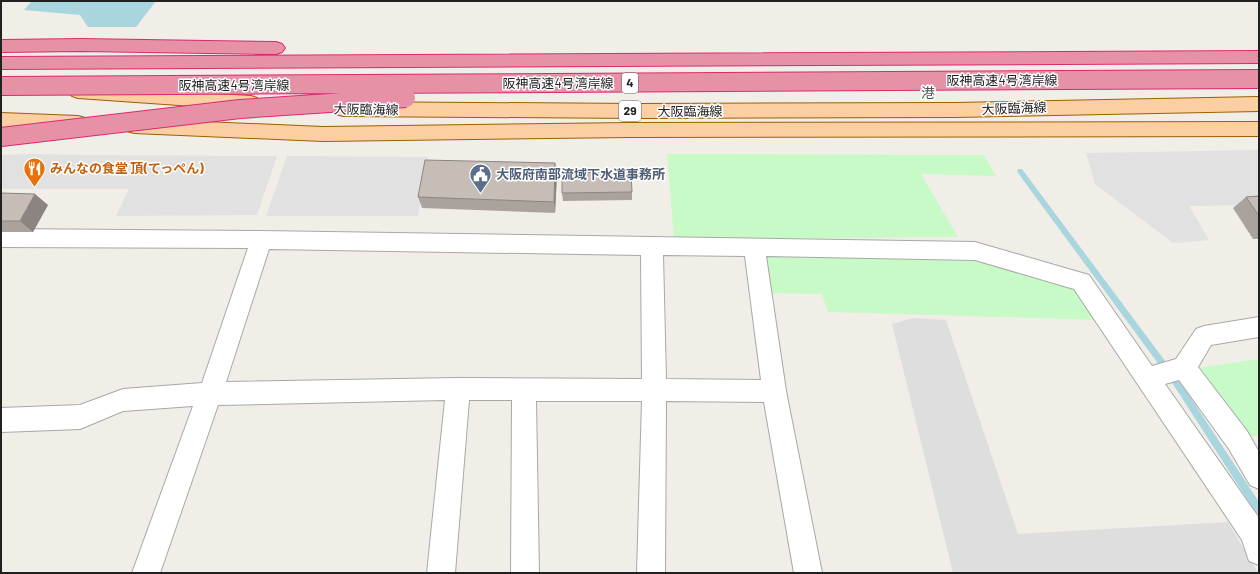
<svg xmlns="http://www.w3.org/2000/svg" width="1260" height="574" viewBox="0 0 1260 574" font-family="Barlow,'Noto Sans JP',sans-serif">
	<rect width="100%" height="100%" fill="#f1eee8"/>
	<path fill="#dfdede" d="M913,318L946,320L1018,534L1228,522L1258,573H953L892,324Z"/>
	<path fill="#c7fac7" d="M667,154L984,155L996,176L921,174L958,237L674,239Z
		M755,248L977,254L1078,286L1102,320L828,312L822,294L764,293Z
		M1259,359V435L1243,438L1189,369Z"/>
	<path fill="#e1e1e1" d="M1259,150V205L1189,206L1209,240L1173,243L1095,184L1086,153Z
		M32,154L87,155L277,156L257,215L116,216L129,189H1V155Z
		M287,156L428,157L418,216H266Z"/>
	<path fill="#a9d6de" d="M32,1H156L136,27H88L80,15L24,10Z"/>
	<g fill="none" stroke-linecap="round" stroke-linejoin="round">
		<path fill="#a9d6de" fill-rule="evenodd" d="M1018,169H1022L1177,377L1259,502V514L1256,513L1171,381L1018,173L1017,171Z"/>
		<defs>
			<path id="minor" d="M1,229L261,231L975,242L1089,275L1152,366L1176,359L1196,329L1204,326L1259,317V337L1211,345L1198,367L1247,431L1259,452V489L1250,485L1229,449L1179,380L1165,384L1259,518V565L1249,561L1242,540L1074,289L975,260L766,256L786,391L822,573H794L764,402L666,401L665,573H637L642,401H536L539,573H511L512,400H469L455,573H427L445,400L218,405L160,573H132L193,406L123,411L80,429L1,432V408L80,405L123,389L202,383L248,248L1,247ZM269,249L641,255L642,379L458,378L226,382ZM663,255L745,256L761,380L666,379Z"/>
			<path id="major" d="M78,86L251,96L257,98L260,103L257,108L251,110L78,98L72,96L69,92L72,88Z
				M1259,97V111L955,117L638,118L343,116L336,114L334,109L336,104L343,102L638,104L955,103Z
				M1,113L78,116L85,118L87,123L85,128L78,130L1,127Z
				M134,119L323,127L631,123L1259,122V136L631,137L323,141L134,133L127,131L125,126L127,121Z"/>
			<path id="highway" d="M81,39L276,42L282,44L285,48L282,52L276,54L81,51L1,52V40Z
				M1259,51V63L1,69V57Z"/>
		</defs>
		<use href="#minor" stroke="#a8a8a8" stroke-width="2"/>
		<use href="#major" stroke="#9e5f01" stroke-width="2"/>
		<use href="#highway" stroke="#db2973" stroke-width="2"/>
		<use href="#minor" fill="#fff" fill-rule="evenodd"/>
		<use href="#major" fill="#fccfa3" fill-rule="evenodd"/>
		<use href="#highway" fill="#e791a7" fill-rule="evenodd"/>
		<defs>
			<path id="highway-bridge" d="M1,86L1259,79
				M1,137L240,109L406,98"/>
		</defs>
		<use href="#highway-bridge" stroke="#db2973" stroke-width="20" stroke-linecap="butt"/>
		<use href="#highway-bridge" stroke="#e791a7" stroke-width="18"/>
	</g>
	<path fill="#aaa39d" d="M555,163L557,174L555,213L422,208L418,197Z
		M632,192V200L563,201L562,193Z
		M1,193L48,205L33,232H1Z
		M1259,196V239H1253L1233,208L1246,197Z"/>
	<path fill="#8b8480" d="M555,163L557,174L555,213L554,202Z
		M35,194L48,205L33,232L20,221Z"/>
	<path fill="#c6bdb7" stroke="#8b8480" d="M425,160L555,163L554,202L418,197Z
		M562,172L631,173L632,192L562,193Z
		M1,193L35,194L20,221H1Z
		M1259,196V216L1246,197Z"/>
	<defs>
		<symbol id="restaurant-pin" viewBox="-11 -11 22 30"><path d="M0 17L-7.5 6A9.5 9.5 0 1 1 7.5 6Z" fill="#e8710a" stroke="#fff"/><path d="M-5-6h1v4h1v-4h1v4h1v-4h1v5L-1.5 .5V6h-2V.5L-5-1ZM5-6V6H3V1.5H1.5Q1.5-4 5-6Z" fill="#fff"/></symbol>
		<symbol id="civic-pin" viewBox="-11 -11 22 30"><path d="M0 17L-7.5 6A9.5 9.5 0 1 1 7.5 6Z" fill="#5c6f8a" stroke="#fff"/><path d="M-.6-6.5H3V-4.5H.6V-3L4-1V1h2V6H-6V1h2V-1L-.6-3ZM-1.2 2.5V6h2.4V2.5Z" fill="#fff"/></symbol>
	</defs>
	<g fill-rule="evenodd">
		<use href="#restaurant-pin" x="22" y="156" width="25" height="34"/>
		<use href="#civic-pin" x="468" y="162" width="25" height="34"/>
	</g>
	<g text-anchor="middle" stroke-width="3" stroke-linejoin="round" paint-order="stroke">
		<g fill="#fff" stroke="#646464" stroke-width="1">
			<rect x="622" y="73" width="16" height="20" rx="3"/>
			<rect x="619" y="101" width="22" height="20" rx="3"/>
		</g>
		<g font-size="12" font-weight="bold" fill="#212121">
			<text x="630" y="87">4</text>
			<text x="630" y="115">29</text>
		</g>
		<g font-size="13" fill="#212121" stroke="#fff">
			<text x="1002" y="85">阪神高速4号湾岸線</text>
			<text x="558" y="88">阪神高速4号湾岸線</text>
			<text x="234" y="90">阪神高速4号湾岸線</text>
			<text transform="translate(1014 108) rotate(-2)" y="5">大阪臨海線</text>
			<text transform="translate(366 109) rotate(1)" y="5">大阪臨海線</text>
			<text x="690" y="116">大阪臨海線</text>
		</g>
		<g font-size="13" font-weight="bold" fill="#c56008" stroke="#fff" text-anchor="start">
			<text x="50" y="173">みんなの食堂 頂(てっぺん)</text>
		</g>
		<g font-size="13" font-weight="bold" fill="#4e5e75" stroke="#fff" text-anchor="start">
			<text x="496" y="179">大阪府南部流域下水道事務所</text>
		</g>
		<g font-size="14" fill="#545454" stroke="#fff">
			<text x="928" y="98">港</text>
		</g>
	</g>
	<rect width="1260" height="574" fill="none" stroke="#212121" stroke-width="4"/>
</svg>
